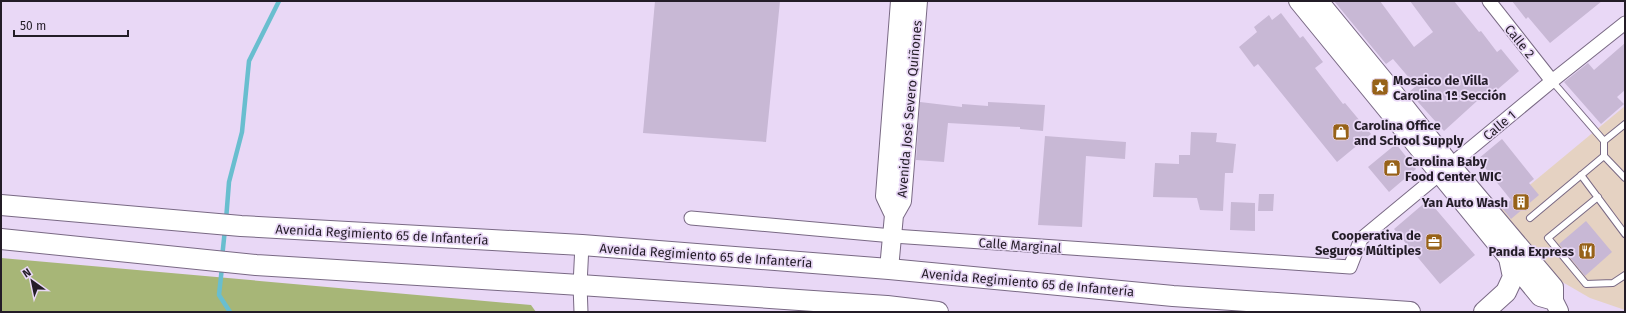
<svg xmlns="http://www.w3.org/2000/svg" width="1626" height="313" viewBox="0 0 1626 313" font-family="'Fira Sans',sans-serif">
	<rect width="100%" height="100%" fill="#e9d8f6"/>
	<path fill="#e5d2c2" d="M1625,106V310L1590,298L1552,276L1497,212Z"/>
	<path fill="#a7b677" d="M1,258L531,305L536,312H1Z"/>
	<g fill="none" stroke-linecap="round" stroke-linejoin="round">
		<path stroke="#69becf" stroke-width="4.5" d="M226,220L229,182L242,132L249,61L279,1
			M222,258L225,229
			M222,267L219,295L230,312"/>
	</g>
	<path fill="#c8b8d5" d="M655,1H780L766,142L643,133Z
		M1334,1H1380L1414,47L1433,32L1410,1H1454L1479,32L1481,31L1497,52L1501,49L1519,71L1491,95L1488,91L1444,131L1409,92L1416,86L1393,59L1386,64Z
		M1512,1H1602L1550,43L1528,17L1526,19Z
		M1281,13L1300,38L1303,36L1323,62L1315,68L1343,104L1345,103L1371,134L1337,162L1258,64L1254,67L1239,47L1257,32L1254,27L1269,15L1272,20Z
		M1625,43V90L1617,97L1624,104L1601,124L1564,82L1588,63L1594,70Z
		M920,102L962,107V104L988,106V102L1045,105L1043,131L1020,129V127L948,123L944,162L916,160Z
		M1191,132L1217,133L1216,142L1236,144L1233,173H1225L1223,211L1200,210L1197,198L1153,197L1155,163L1179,164V155H1190Z
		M1045,136L1126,142L1125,159L1086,156L1082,227L1038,225Z
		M1502,139L1534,179L1529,183L1539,195L1511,219L1502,208L1511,200L1478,159Z
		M1396,144L1416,169L1389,192L1368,167Z
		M1259,194H1274L1273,211H1258Z
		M1428,200L1475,255L1440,284L1394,229Z
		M1231,202L1255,203V231L1230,230Z
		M1586,221L1612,252L1585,276L1559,244Z"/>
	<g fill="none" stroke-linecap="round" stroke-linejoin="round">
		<defs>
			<path id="lane" d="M1552,81L1604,141V156L1625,178
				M1604,141L1625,124
				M1581,175L1625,234
				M1598,197L1548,238L1586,284L1613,283L1625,275
				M1530,218L1604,156"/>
			<path id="street" d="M1489,1L1552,81
				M691,218L893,236L1350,267L1361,239L1552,81L1625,23
				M581,312L580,285L582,245"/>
			<path id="secondary" d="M1298,1L1540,297L1554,301
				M1319,1L1388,85L1451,165L1554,287V301L1559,311
				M894,215L885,196L900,1
				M889,269L894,215L902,201L918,1"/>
			<path id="primary" d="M1,205L241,226L582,245L889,269L1173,296L1410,312
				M1,239L256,265L580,285L887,306L938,312
				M1484,312L1506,292L1513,277L1509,258"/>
		</defs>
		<use href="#lane" stroke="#796984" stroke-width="8"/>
		<use href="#street" stroke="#796984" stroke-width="15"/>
		<use href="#secondary" stroke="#796984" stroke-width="20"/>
		<use href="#primary" stroke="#796984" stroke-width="22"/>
		<use href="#lane" stroke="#fff" stroke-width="6"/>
		<use href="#street" stroke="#fff" stroke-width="13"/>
		<use href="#secondary" stroke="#fff" stroke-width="18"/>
		<use href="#primary" stroke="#fff" stroke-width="20"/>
	</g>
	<defs>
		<symbol id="sight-square" viewBox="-11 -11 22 22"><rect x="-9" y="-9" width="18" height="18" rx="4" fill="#976218" stroke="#e9d8f6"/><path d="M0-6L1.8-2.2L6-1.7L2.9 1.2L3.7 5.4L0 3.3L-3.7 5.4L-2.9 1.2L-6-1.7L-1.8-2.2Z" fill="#fff"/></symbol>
		<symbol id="shop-square" viewBox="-11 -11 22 22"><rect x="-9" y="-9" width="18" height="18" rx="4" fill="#976218" stroke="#e9d8f6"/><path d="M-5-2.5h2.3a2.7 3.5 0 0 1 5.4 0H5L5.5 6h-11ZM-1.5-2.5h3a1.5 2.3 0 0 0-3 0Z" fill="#fff"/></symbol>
		<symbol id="building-square" viewBox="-11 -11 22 22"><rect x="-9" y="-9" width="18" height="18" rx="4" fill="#976218" stroke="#e9d8f6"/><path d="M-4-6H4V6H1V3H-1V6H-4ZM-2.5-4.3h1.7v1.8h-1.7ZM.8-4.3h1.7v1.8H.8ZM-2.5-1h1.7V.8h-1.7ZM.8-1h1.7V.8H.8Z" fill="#fff"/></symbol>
		<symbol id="office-square" viewBox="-11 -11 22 22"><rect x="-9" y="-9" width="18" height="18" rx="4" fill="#976218" stroke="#e9d8f6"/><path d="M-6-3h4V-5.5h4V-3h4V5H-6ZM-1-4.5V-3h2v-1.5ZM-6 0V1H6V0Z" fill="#fff"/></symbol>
		<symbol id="restaurant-square" viewBox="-11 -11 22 22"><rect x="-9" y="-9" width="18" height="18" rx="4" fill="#976218" stroke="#e9d8f6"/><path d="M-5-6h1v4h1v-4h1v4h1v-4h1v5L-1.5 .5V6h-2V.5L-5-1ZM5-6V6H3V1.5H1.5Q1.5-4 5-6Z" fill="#fff"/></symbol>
	</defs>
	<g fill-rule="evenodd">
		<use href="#sight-square" x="1370" y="77" width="20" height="20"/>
		<use href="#shop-square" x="1331" y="122" width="20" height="20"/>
		<use href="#shop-square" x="1382" y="158" width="20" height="20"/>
		<use href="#building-square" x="1511" y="192" width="20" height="20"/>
		<use href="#office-square" x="1424" y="232" width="20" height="20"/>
		<use href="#restaurant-square" x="1577" y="241" width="20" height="20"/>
	</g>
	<g text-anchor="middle" stroke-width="3.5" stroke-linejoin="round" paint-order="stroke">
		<g font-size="13" fill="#231c27" stroke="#e9d8f6">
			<text transform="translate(1520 41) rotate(51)" y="5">Calle 2</text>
			<text transform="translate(909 109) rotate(-85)" y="5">Avenida José Severo Quiñones</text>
			<text transform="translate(1499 125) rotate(-40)" y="5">Calle 1</text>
			<text transform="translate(382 234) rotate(3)" y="5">Avenida Regimiento 65 de Infantería</text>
			<text transform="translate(1020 245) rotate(4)" y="5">Calle Marginal</text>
			<text transform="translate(706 255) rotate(4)" y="5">Avenida Regimiento 65 de Infantería</text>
			<text transform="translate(1028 282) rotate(5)" y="5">Avenida Regimiento 65 de Infantería</text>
		</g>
		<g font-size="13" font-weight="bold" fill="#231c27" stroke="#e9d8f6" text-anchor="start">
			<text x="1393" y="85">Mosaico de Villa<tspan x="1393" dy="15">Carolina 1ª Sección</tspan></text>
			<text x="1354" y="130">Carolina Office<tspan x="1354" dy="15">and School Supply</tspan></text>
			<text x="1405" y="166">Carolina Baby<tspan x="1405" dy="15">Food Center WIC</tspan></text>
			<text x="1508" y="207" text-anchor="end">Yan Auto Wash</text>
			<text x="1421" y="240" text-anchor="end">Cooperativa de<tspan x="1421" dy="15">Seguros Múltiples</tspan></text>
			<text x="1574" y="256" text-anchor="end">Panda Express</text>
		</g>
	</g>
	<rect width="1626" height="313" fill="none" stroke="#231c27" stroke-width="4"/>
	<g transform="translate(32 281) rotate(327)" stroke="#e9d8f6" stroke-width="3" paint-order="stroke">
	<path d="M0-3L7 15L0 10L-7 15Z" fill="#231c27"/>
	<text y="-6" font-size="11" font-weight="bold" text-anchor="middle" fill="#231c27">N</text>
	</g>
	<path d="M14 30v6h114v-6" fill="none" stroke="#231c27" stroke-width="2"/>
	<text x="20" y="30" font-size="12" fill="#231c27" stroke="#e9d8f6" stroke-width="3" paint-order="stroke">50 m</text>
</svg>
